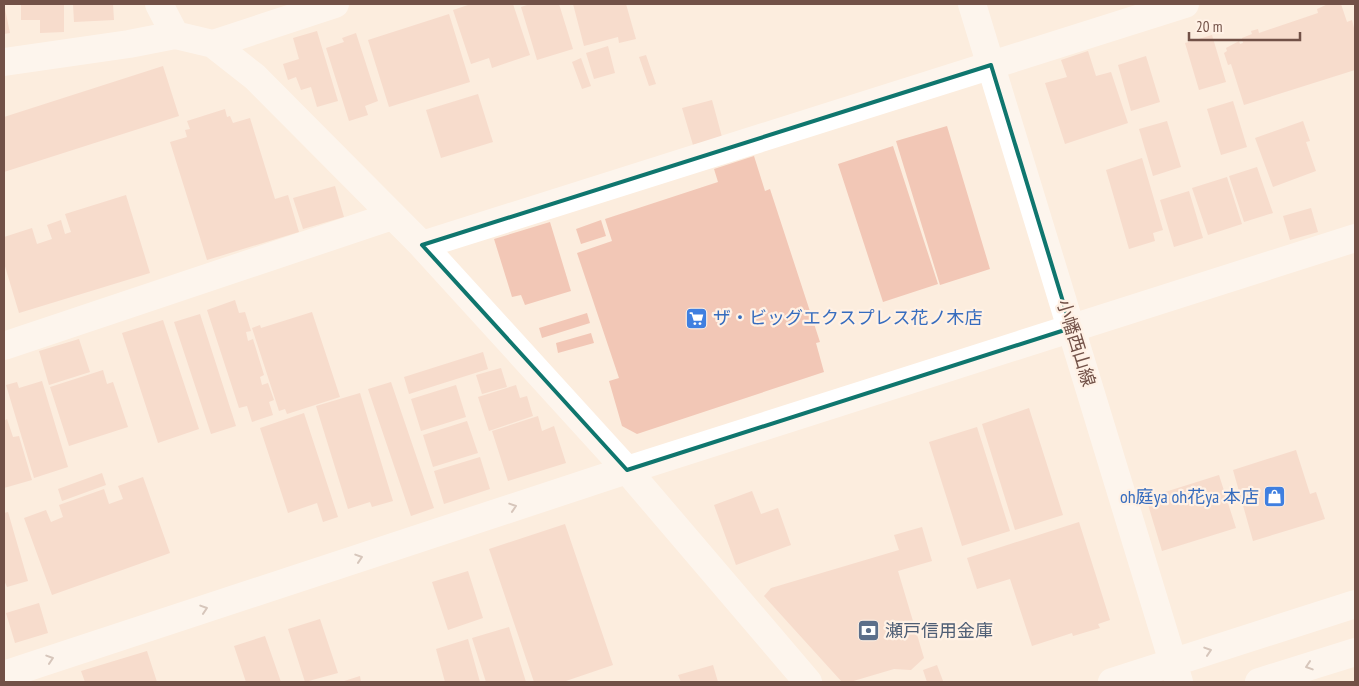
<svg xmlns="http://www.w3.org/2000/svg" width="1359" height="686" viewBox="0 0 1359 686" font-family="'PT Sans Narrow','Noto Sans JP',sans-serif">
	<rect width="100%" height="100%" fill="#fcedde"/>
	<path fill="#f2c7b6" d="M4,4L10,33L4,34Z
		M21,4H64V32L40,33V20H21Z
		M73,4H113L114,20L74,22Z
		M471,4H513L530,55L492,68L489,58L471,64L453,10Z
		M530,4H559L573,49L537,60L521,7Z
		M573,4H626L636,39L619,43L618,37L584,46Z
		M1328,4H1341L1347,22L1352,20L1355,32V70L1244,105L1231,64L1228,65L1224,53L1227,51L1226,48L1239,41L1240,44L1243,43L1242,38L1252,34L1251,31L1258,29L1259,33L1318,13L1317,9Z
		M449,14L470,82L389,107L368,40Z
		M317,31L338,101L317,107L311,87L301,90L296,77L288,80L283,64L299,59L293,38Z
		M356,33L378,101L365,106L368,115L349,121L326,48L344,42L342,38Z
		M1212,35L1226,82L1199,90L1185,43Z
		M608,46L615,73L594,79L586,53Z
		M1088,51L1096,76L1111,72L1128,123L1065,144L1045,83L1067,77L1061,60Z
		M646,55L656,84L649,86L639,57Z
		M1146,56L1160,102L1131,111L1118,65Z
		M581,58L591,86L582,89L572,62Z
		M163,66L179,116L4,172V117Z
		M478,94L493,142L441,158L426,110Z
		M712,100L722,137L693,145L682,108Z
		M1233,101L1247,147L1221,155L1207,109Z
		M225,109L227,117L230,116L233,123L250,118L275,199L288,195L299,232L207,260L170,142L187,137L185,130L190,129L187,121Z
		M1167,121L1181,167L1153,176L1139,129Z
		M1303,121L1310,141L1306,142L1316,171L1273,187L1255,138Z
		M947,126L990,269L940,285L896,141Z
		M893,146L938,284L883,302L838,164Z
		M754,156L765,191L770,189L820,342L816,343L824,372L637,434L622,426L609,381L619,378L577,253L612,241L605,219L718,182L714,169Z
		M1142,158L1163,230L1153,233L1155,241L1129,249L1106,170Z
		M1257,167L1273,213L1244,222L1229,176Z
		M1227,177L1242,224L1208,235L1192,188Z
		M335,186L344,217L303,229L293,198Z
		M1189,191L1203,238L1174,247L1160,200Z
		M126,195L150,273L19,313L4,263V237L32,228L37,244L52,239L47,225L61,220L65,234L71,232L65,214Z
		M1311,208L1318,232L1290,240L1283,216Z
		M601,220L606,236L581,244L576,229Z
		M550,222L571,291L525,305L521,295L512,297L494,239Z
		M235,300L239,313L245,312L251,331L246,332L248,341L253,339L264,375L260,377L262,385L268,383L274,400L269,402L273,415L252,422L247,406L239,408L207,310Z
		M312,312L340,397L287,414L285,409L279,411L252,328L260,325L261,328Z
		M587,313L590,323L542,338L539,328Z
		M200,314L236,426L211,434L174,322Z
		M163,320L199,429L158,443L122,333Z
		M591,333L594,343L558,353L556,343Z
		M79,339L90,372L49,385L39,351Z
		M483,352L488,369L409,394L404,377Z
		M501,368L507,387L482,394L476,375Z
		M103,370L107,384L113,382L128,427L69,446L50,387Z
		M42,381L68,467L34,478L6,385L17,382L19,388Z
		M391,382L434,508L411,516L368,389Z
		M456,385L466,417L421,431L411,399Z
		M516,385L520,398L527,396L533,416L489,431L478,397Z
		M360,393L393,501L372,507L370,502L348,509L316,406Z
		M1029,408L1063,515L1015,530L982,424Z
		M304,413L338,517L323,522L317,503L288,513L260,428Z
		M538,416L542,431L554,426L566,463L508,481L492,431Z
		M7,419L13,437L19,436L32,480L4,488V421Z
		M467,421L478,453L433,467L423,435Z
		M977,427L1010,531L962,546L929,442Z
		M1296,450L1310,494L1316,492L1325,519L1253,541L1233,470Z
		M480,457L490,489L444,504L434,471Z
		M102,473L106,485L62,501L58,489Z
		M1219,475L1236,528L1162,551L1146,498Z
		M143,477L170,553L52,595L24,518L46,510L51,522L63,517L59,505L104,489L109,504L123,499L118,486Z
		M752,491L761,514L778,508L791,545L736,565L714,505Z
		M8,512L28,581L7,587L4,580V513Z
		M1079,522L1110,620L1098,624L1100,628L1073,636L1072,633L1032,646L1010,579L977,589L967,558Z
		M565,524L613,665L563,682H534L489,549Z
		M922,527L932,561L898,571L924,658L911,670L894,669L850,682H842L764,596L771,588L899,550L894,535Z
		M468,571L483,618L448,630L432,582Z
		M39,603L48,633L15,643L6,613Z
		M320,619L338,673L305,682L288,629Z
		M509,627L526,682H486L472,638Z
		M265,636L281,682H246L234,646Z
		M468,639L480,682H445L436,649Z
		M147,651L157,682H85L81,671Z
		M713,665L718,682H681L678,675Z
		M937,665L943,681L927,682L923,670Z
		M360,676L361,682H341Z"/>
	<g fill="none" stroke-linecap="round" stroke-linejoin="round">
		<path stroke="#fff" stroke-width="28" d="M159,4L175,35L213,44L255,77L422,245L627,470L808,682
			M213,44L335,4
			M4,62L129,44L175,35
			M422,245L1185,4
			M4,346L392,216
			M4,675L627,470L1355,238"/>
		<path stroke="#fff" stroke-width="28" d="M972,4L1179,682
			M1112,682L1355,604
			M1259,682L1355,652"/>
	</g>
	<defs><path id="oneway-chevron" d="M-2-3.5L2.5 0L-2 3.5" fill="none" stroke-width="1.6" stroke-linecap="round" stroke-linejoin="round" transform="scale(1.25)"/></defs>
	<g stroke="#aa9791">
		<use href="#oneway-chevron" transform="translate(513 507) rotate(-18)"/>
		<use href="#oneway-chevron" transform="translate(359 558) rotate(-18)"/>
		<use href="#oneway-chevron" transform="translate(204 609) rotate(-18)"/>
		<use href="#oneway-chevron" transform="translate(1208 651) rotate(-18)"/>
		<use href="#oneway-chevron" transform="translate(50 659) rotate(-18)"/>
		<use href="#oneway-chevron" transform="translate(1309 666) rotate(162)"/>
	</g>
	<path d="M0 0H1359V686H0ZM991,65L1071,328L627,470L422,245Z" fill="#fcedde" fill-opacity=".55" fill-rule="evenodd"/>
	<path fill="none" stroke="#0f766e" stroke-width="4" stroke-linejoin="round" d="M991,65L1071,328L627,470L422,245Z"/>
	<defs>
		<symbol id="supermarket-square" viewBox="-11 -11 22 22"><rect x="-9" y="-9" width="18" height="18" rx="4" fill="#3f7fe0" stroke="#fff1e5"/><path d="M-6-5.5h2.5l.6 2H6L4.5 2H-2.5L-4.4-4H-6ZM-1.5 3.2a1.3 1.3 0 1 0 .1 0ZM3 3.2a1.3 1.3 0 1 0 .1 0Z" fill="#fff"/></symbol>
		<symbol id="shop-square" viewBox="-11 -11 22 22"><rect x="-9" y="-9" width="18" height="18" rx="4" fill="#3f7fe0" stroke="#fff1e5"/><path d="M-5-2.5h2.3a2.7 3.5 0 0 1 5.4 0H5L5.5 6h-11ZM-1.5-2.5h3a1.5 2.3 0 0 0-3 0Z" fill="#fff"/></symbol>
		<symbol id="bank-square" viewBox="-11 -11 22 22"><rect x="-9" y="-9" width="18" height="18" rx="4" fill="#5c6f8a" stroke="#fff1e5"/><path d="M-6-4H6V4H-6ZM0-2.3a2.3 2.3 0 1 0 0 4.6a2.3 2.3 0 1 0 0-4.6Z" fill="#fff"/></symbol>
	</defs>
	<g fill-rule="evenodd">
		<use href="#supermarket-square" x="684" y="306" width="25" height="25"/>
		<use href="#shop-square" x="1262" y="484" width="25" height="25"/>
		<use href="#bank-square" x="856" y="618" width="25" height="25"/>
	</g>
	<g text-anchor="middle" stroke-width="4.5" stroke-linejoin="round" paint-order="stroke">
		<g font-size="18" fill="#366cbe" stroke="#fff1e5" text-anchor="start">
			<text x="713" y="324">ザ・ビッグエクスプレス花ノ木店</text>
			<text x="1259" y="503" text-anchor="end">oh庭ya oh花ya 本店</text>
		</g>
		<g font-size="18" fill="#725147" stroke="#fff1e5">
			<text transform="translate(1076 343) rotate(73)" y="6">小幡西山線</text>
		</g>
		<g font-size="18" fill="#4e5e75" stroke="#fff1e5" text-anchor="start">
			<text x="885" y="637">瀬戸信用金庫</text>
		</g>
	</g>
	<rect width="1359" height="686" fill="none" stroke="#725147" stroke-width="10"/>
	<path d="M1189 32v8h111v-8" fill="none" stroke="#725147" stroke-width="2.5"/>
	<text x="1196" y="32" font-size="15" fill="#725147" stroke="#fff1e5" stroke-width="4" paint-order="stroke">20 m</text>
</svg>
